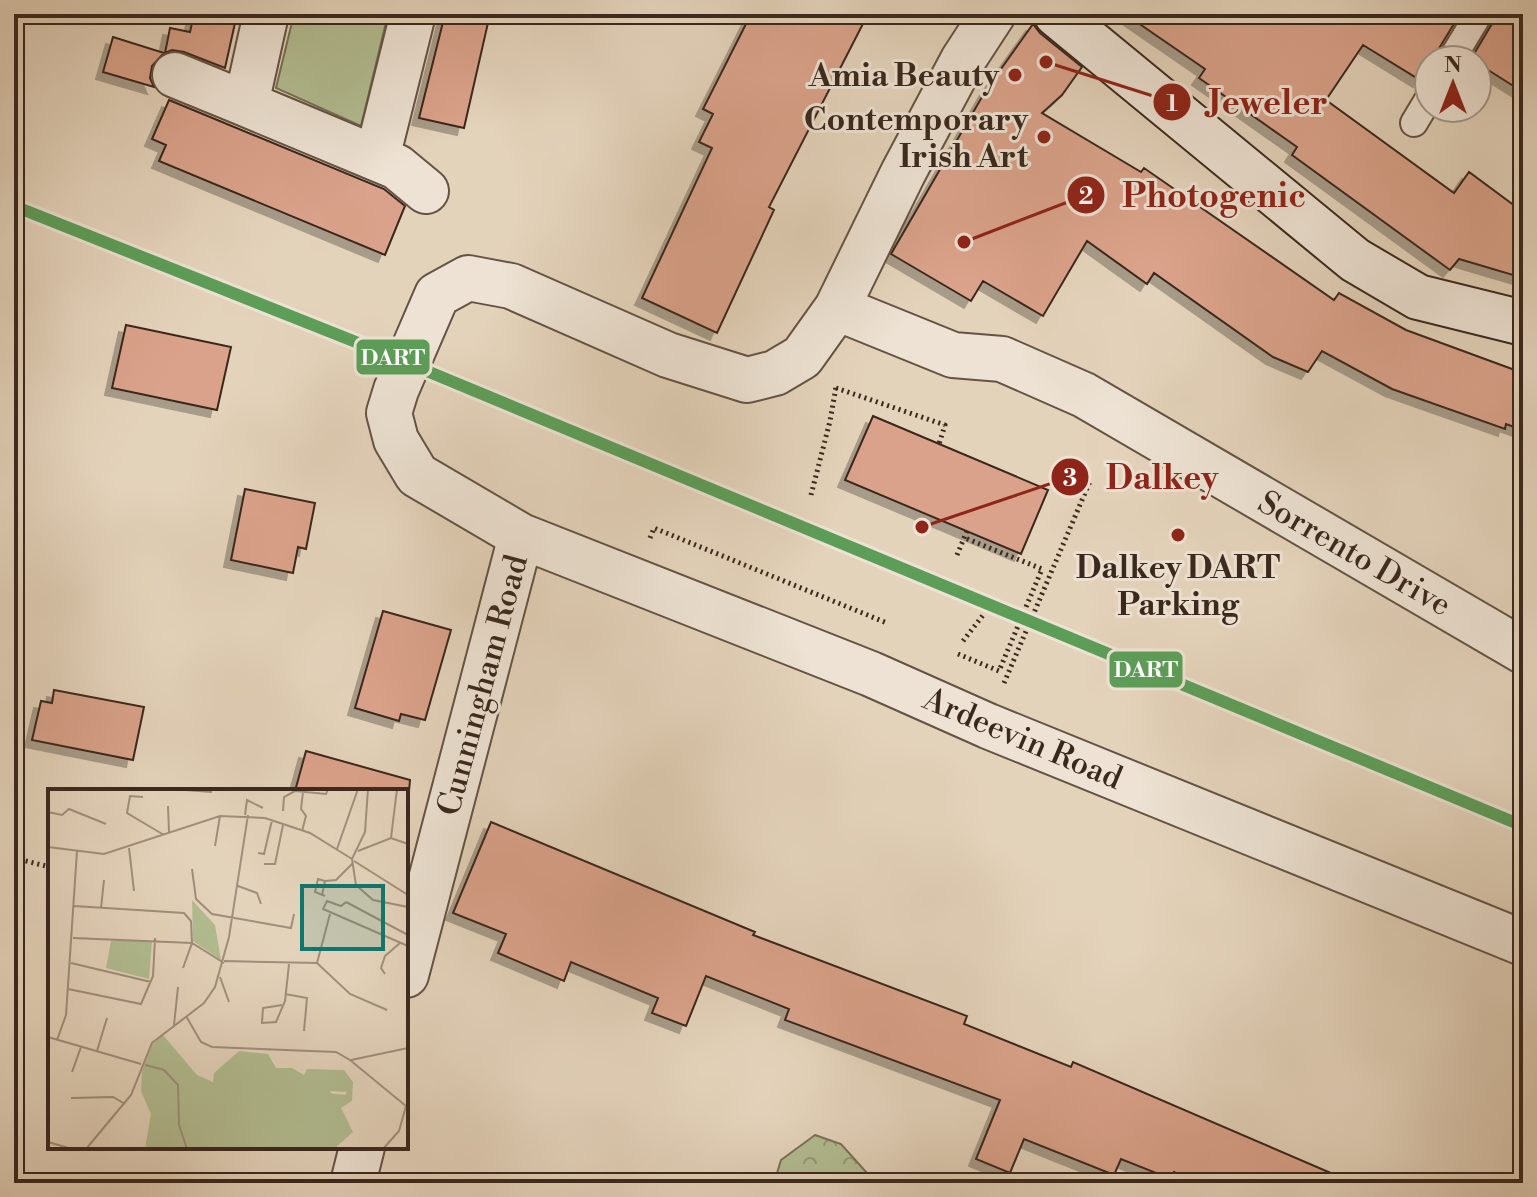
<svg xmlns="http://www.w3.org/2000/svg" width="1537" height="1197" viewBox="0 0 1537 1197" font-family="'Libre Bodoni',serif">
	<defs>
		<pattern id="forest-crowns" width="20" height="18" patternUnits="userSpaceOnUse" patternTransform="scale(2)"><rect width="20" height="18" fill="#b2bc91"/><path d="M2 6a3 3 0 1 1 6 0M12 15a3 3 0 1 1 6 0" fill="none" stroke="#929976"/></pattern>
		<filter id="shadow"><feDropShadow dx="-7" dy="7" stdDeviation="0" flood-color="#0004"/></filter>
	</defs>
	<rect width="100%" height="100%" fill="#e4d3bb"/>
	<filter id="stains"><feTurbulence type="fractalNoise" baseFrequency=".0025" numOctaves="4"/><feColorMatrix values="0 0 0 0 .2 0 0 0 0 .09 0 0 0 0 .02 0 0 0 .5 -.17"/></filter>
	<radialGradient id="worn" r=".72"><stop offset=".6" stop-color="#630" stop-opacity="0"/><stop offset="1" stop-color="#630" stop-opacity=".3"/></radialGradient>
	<path fill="#b2bc91" stroke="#767257" stroke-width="2" d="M294,14H388L361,126L276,88Z"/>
	<path fill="url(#forest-crowns)" stroke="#767257" stroke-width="2" d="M815,1135L841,1144L876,1183H774L781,1160Z"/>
	<path fill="#daa28a" stroke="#3a281d" stroke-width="2" filter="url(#shadow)" d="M194,14H237L225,68L184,52L172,50L165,53L170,28L190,32Z
		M445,14H490L464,128L419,118Z
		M751,14H868L769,207L774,210L717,333L642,298L712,148L699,142L713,114L703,109Z
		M1125,14H1460L1432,60H1429V65L1420,80L1363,45L1326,100L1454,193L1469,172L1523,212V278L1459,259L1450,270L1292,155L1297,147L1199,78L1205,69Z
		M1495,14H1523V92L1477,63V60L1471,59L1493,22Z
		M1033,24L1040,33L1082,67L1062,95L1042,113L1141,172L1144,168L1334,300L1339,293L1406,330L1523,373V430L1506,424L1505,429L1392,389L1322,351L1308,372L1273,357L1154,273L1147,284L1087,241L1043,316L983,281L971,301L891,254L986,90Z
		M113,37L164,53L152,66L150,78L154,87L103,72Z
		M169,100L384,189L405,206L385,255L159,161L166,145L152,139Z
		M126,325L231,347L217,410L112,388Z
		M873,416L1048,490L1021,554L845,480Z
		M245,489L315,503L306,549L298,547L293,573L231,560Z
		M383,611L451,630L425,720L401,714L399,721L355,708Z
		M54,690L144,707L133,760L32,740L41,701L52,703Z
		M306,751L410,780L409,791H295Z
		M491,822L755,932L753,935L967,1016L964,1024L1071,1067L1073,1062L1354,1183H1202L1174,1172L1171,1179L1121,1159L1114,1175L1024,1139L1010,1173L976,1159L1000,1100L785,1020L789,1009L706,976L686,1026L652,1013L658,998L571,962L564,981L498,953L506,934L453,913Z"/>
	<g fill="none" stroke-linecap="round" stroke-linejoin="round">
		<defs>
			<path id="lane" d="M1451,60L1479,14
				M1414,123L1429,98"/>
			<path id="street" d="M266,14L246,104L397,167L426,191
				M993,14L963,60L903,173L837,308L802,357L775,373L747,380L668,355L511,286L468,278L437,295L396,390L389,413L396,440L417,475L521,536L871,674L988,726L1523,943
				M175,75L246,104
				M377,158L413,14
				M837,308L953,355L1002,359L1084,395L1523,651
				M406,975L521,536
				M353,1183L362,1147"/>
			<path id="secondary" d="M1056,14L1355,260L1418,297L1523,323"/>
		</defs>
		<use href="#lane" stroke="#645344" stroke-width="30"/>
		<use href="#street" stroke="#645344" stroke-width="48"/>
		<use href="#secondary" stroke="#3a281d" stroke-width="48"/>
		<path stroke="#3a281d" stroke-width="5" stroke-dasharray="2 4" stroke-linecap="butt" d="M836,388L945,425L939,444
			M811,495L830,421L836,387
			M650,538L654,528L887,623
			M957,555L967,531
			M963,641L984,614
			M958,654L999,671L1042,569L965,538
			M1004,683L1091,479
			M14,858L50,867"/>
		<use href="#lane" stroke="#ede2d3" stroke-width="26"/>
		<use href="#street" stroke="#ede2d3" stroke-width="44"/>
		<use href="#secondary" stroke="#ede2d3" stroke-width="44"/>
		<defs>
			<path id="rail-1" d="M14,206L381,352L1523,826"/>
		</defs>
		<use href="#rail-1" stroke="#ede2d3" stroke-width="18"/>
		<use href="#rail-1" stroke="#5c9e58" stroke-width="12"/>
	</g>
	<g fill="#8f2418" stroke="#ede2d3" stroke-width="3">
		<circle cx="1015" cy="75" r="8"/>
		<circle cx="1044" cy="137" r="8"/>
		<circle cx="1178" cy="535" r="8"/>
	</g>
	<g text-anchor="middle" stroke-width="6" stroke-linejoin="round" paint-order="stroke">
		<g font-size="32" font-weight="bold" fill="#3a281d" stroke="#ede2d3" text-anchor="end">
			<text x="999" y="86">Amia Beauty</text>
			<text x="1028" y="130">Contemporary<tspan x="1028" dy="37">Irish Art</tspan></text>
			<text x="1178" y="578" text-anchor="middle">Dalkey DART<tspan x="1178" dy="37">Parking</tspan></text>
		</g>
		<g font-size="32" fill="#3a281d" stroke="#ede2d3">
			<text transform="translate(1355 553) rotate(30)" y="11">Sorrento Drive</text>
			<text transform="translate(482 685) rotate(-75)" y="11">Cunningham Road</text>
			<text transform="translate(1023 738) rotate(23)" y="11">Ardeevin Road</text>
		</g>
	</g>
	<g transform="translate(48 789)">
		<rect width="360" height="360" fill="#e4d3bb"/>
		<path d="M144,111L167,136L173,171L145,152ZM63,152H104L101,190L58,179ZM115,246L149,286L165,293L166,284L191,262L220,265L228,279H244L256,286L259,280L296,281L305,293L301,303L282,302L305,343L286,360H97L103,325L93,302L94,282L104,256Z" fill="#b2bc91"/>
		<path d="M188,291L195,296L202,336L182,344L184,326L176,327L170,312L178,318L192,315L190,299L184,295ZM305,293L304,312L293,319L303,338L278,304L297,306ZM173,328L172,341L192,350L193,356L203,353L200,360H154L157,338L162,331L170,336Z" fill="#b2bc91"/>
		<path fill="none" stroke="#a08f7c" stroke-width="2" d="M123,0L164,3M247,2L278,5L280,0M95,8L82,7L79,24L116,46M120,17L121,43M235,22L236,8L247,2M0,23L14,26L21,20L58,35M197,26L199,11L215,19M254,42L258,27L253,20L255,3M343,49L349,0M167,57L172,27M0,58L56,65L172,27L217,29L262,44L304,70L308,96L325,111L360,118M81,59L86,102M289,60L310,0M310,62L343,49L360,55M210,64L216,65L224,31M304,70L317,43L320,0M306,72L360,106M216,75H227L235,36M144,80L148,110L164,125L243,139L246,125M277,92L288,91L305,74M190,97L209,104L213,115M274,106L277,92L270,90L267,103L277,107M298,113L293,117L279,112L275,120L360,157M298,113L360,146M26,117L136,124L143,132L144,154L135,179M53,119L56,91M25,149L144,154L176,174M176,172L269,174M23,174L103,193M269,174L302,205L339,221M269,174L282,125M337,185L333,179L337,167L352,154M172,188L181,213M20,200L93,215L105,187L107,149M237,205L259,209L256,242M234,216L215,219L214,234L228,233L237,212L241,175M138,227L153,253L164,258L288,263L302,271L358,317L351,342L335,360M126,236L130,198M0,248L93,275M9,251L18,226L29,62M49,262L59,229M303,271L360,259M97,276L116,281L130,296L131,336L139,360M24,283L33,258M23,309L65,308L77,315M0,353L24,360M38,360L83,306L104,254L156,214L167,198L181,148L200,26"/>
		<path fill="#0f766e" fill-opacity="0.15" stroke="#0f766e" stroke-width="4" d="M254,97H335V160H254Z"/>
		<rect width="360" height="360" fill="none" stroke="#3a281d" stroke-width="4"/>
	</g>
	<path fill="none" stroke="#8f2418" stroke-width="3" d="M1046 62L1172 102M964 242L1086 195M922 527L1070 477"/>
	<g fill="#8f2418" stroke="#ede2d3" stroke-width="3">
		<circle cx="1046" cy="62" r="8"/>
		<circle cx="964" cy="242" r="8"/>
		<circle cx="922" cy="527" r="8"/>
		<circle cx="1172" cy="102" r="20"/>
		<circle cx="1086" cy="195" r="20"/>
		<circle cx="1070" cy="477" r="20"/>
	</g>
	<g font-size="24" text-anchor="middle" font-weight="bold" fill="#fff">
		<text x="1172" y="111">1</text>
		<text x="1086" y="204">2</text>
		<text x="1070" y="486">3</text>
	</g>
	<g font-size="34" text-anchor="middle" font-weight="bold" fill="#8f2418" stroke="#ede2d3" stroke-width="6" stroke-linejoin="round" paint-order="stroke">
		<text x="1268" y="114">Jeweler</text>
		<text x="1214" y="207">Photogenic</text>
		<text x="1162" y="489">Dalkey</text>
	</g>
	<g stroke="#ede2d3" stroke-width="3">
		<rect x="355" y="338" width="76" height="38" rx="8" fill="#5c9e58"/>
		<rect x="1108" y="650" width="76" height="39" rx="8" fill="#5c9e58"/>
	</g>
	<g font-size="22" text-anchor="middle" font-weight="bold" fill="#fff">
		<text x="393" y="365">DART</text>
		<text x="1146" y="677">DART</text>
	</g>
	<rect width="1537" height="1197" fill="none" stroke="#e4d3bb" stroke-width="48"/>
	<rect x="16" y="16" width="1505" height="1165" fill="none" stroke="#3a281d" stroke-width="4"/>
	<rect x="24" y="24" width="1489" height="1149" fill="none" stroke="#3a281d" stroke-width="2"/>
	<g transform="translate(1453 84)"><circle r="38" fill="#ede2d3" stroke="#a5988a" stroke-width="2"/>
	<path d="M0-6L14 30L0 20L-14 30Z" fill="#8f2418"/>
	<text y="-12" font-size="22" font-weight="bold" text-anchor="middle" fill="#3a281d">N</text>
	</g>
	<rect width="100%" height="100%" filter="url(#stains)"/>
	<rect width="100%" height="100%" fill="url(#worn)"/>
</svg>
